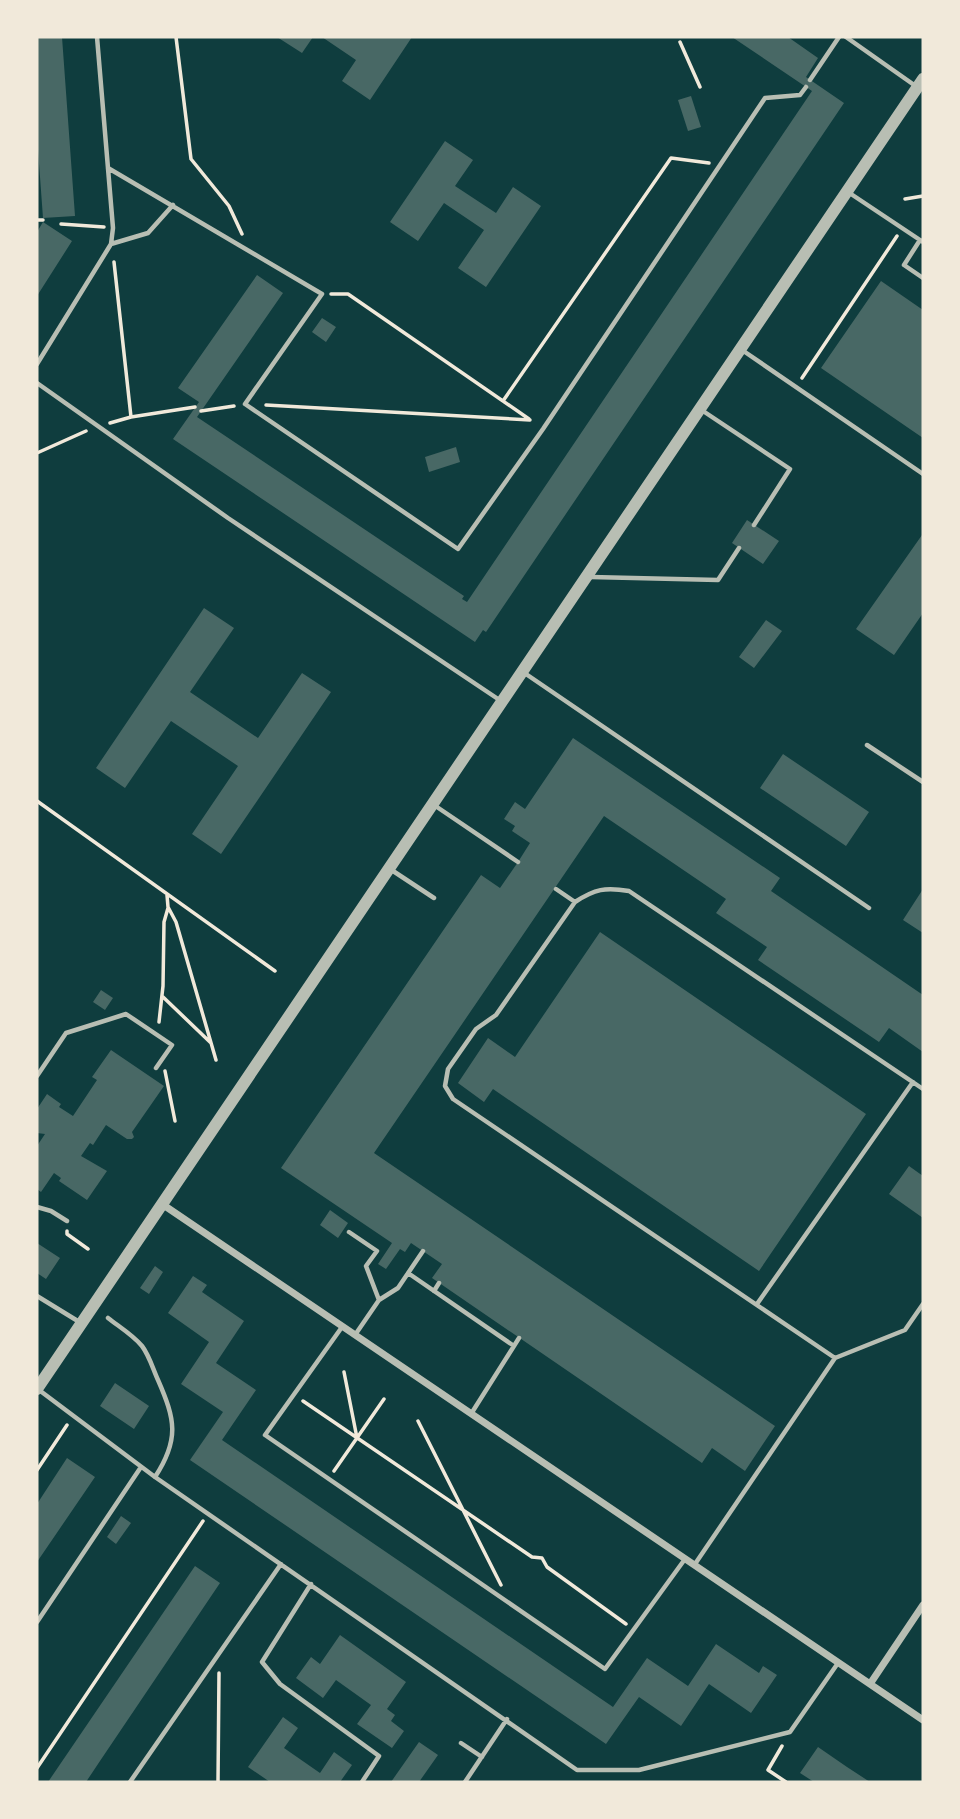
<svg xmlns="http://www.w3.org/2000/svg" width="960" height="1819" viewBox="0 0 960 1819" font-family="Helvetica,sans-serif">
	<rect width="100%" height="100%" fill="#0f3d3e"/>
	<path fill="#486865" d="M37,37H62L75,216L43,218L37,136Z
		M277,37H313L302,53Z
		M322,37H412L370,100L342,81L356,60Z
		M732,37H788L818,58L806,77L844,103L486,632L483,630L475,642L173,439L199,402L178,388L257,275L283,293L197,417L464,596L462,599L467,602L812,91Z
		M691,96L701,127L688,131L678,100Z
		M445,141L473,160L455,186L496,213L513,187L541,206L486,287L458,268L484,230L444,203L418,241L390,222Z
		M43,222L72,241L37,296V232Z
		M881,281L923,310V438L821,368Z
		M322,318L336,327L326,342L312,332Z
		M456,447L460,462L429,472L425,457Z
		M747,520L779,541L763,564L732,543Z
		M922,535L923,613L894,655L856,629Z
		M204,608L234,628L190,692L258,738L302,673L331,692L221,854L192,834L238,766L171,721L125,788L96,768Z
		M766,620L782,631L754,668L739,657Z
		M573,738L780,878L771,891L923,995V1052L889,1028L879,1042L758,960L767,947L716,913L726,899L604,816L374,1153L775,1426L745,1471L712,1448L702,1463L432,1278L442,1264L411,1243L405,1252L400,1249L386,1269L378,1264L392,1243L281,1168L481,875L500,888L518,862L530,843L512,831L515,826L504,819L515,802L525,809Z
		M783,754L869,812L846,846L760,788Z
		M923,889V933L903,920Z
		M600,932L866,1114L759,1271L493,1089L484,1102L458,1083L488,1038L515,1057Z
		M101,990L113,998L105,1010L93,1002Z
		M111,1050L164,1086L132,1132L134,1137L132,1139H127L106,1125L93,1145L90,1143L81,1156L107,1171L87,1200L59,1181L61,1178L54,1173L41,1192L37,1189V1146L45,1134L37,1133V1109L47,1094L61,1104L59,1107L73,1116L97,1080L92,1077Z
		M909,1166L923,1176V1218L889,1194Z
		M330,1210L348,1223L338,1238L320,1225Z
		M37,1243L60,1258L46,1279L37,1273Z
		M155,1266L163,1272L149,1294L140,1288Z
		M193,1276L207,1285L202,1292L244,1321L216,1363L256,1390L222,1440L613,1707L647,1658L688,1686L716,1644L759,1673L763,1666L777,1675L751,1713L709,1684L681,1726L639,1697L606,1744L190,1460L223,1412L181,1384L209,1342L168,1313Z
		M115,1383L149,1406L134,1429L100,1406Z
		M67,1458L95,1477L37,1562V1504Z
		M121,1516L131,1523L116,1544L107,1537Z
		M195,1566L220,1583L102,1758L86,1782H48Z
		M340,1635L406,1682L387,1709L395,1715L391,1721L404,1731L392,1748L357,1724L371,1705L336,1680L323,1698L296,1678L311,1657L320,1664Z
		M283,1717L298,1728L284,1748L320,1773L334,1752L352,1765L340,1782H270L248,1767Z
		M419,1742L438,1755L419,1782H391Z
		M818,1747L847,1767L870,1782H814L800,1773Z"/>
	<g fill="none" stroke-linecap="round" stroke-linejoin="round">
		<path stroke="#f1e9da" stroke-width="3.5" d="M176,37L191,159L229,206L242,234
			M680,42L700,87
			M905,199L923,196
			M37,220H43
			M61,224L104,227
			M114,262L131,417
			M331,294H348L529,419
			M802,378L897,236
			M503,401L671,158L709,163
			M266,405L530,420
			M201,411L234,406
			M110,423L131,417L195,407
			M37,453L86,431
			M37,801L275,971
			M167,895L168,907L176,922L216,1060
			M162,996L211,1043
			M159,1022L163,986L164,922L168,908
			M165,1071L175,1121
			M67,1231V1234L88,1249
			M344,1372L357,1438
			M303,1401L532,1557L542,1558L547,1567L626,1624
			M418,1421L501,1585
			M37,1470L67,1425
			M334,1471L384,1399
			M782,1746L768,1770L786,1782
			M37,1768L203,1521
			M218,1782L219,1673"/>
		<path stroke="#b8beb3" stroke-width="4.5" d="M846,37L917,87
			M810,80L839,37
			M108,168L322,294L245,404L458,549L543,429L765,98L800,95L806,87
			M848,192L923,242
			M920,240L904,265L923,278
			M111,244L148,233L173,205
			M742,350L923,474
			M37,364L111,244L113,228L97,37
			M37,383L228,518L501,701
			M700,409L790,469L754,525
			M591,577L718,580L739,548
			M523,672L869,908
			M867,745L923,782
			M434,805L518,862
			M390,869L434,898
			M556,889L575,902L496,1015L476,1029L448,1069L445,1086L453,1099L835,1358
			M575,902C595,889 605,887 629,891L923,1089
			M37,1076L66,1033L126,1014L172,1045L156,1068
			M37,1207L51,1211L67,1221
			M349,1232L377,1251L366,1266L379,1300L355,1335
			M408,1273L514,1346
			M434,1291L439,1283
			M37,1296L81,1323
			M379,1300L398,1288L423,1251
			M757,1304L913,1082
			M108,1318C118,1326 133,1335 142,1346C149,1355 153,1369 158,1380C175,1419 180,1439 155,1477
			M342,1327L265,1435L605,1669L685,1559
			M39,1390L155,1477L577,1770H639L790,1732L838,1663
			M471,1414L519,1338
			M695,1564L835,1358L905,1330L923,1304
			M311,1584L262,1662L280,1684L379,1756L362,1782
			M37,1622L141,1467
			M461,1743L482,1757
			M130,1782L281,1564
			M465,1782L507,1719"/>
		<path stroke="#b8beb3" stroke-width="7" d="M162,1204L923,1720
			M870,1684L923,1605"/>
		<path stroke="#b8beb3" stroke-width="12" d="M37,1389L923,79"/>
	</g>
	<rect width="960" height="1819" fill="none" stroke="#f1e9da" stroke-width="77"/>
</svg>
